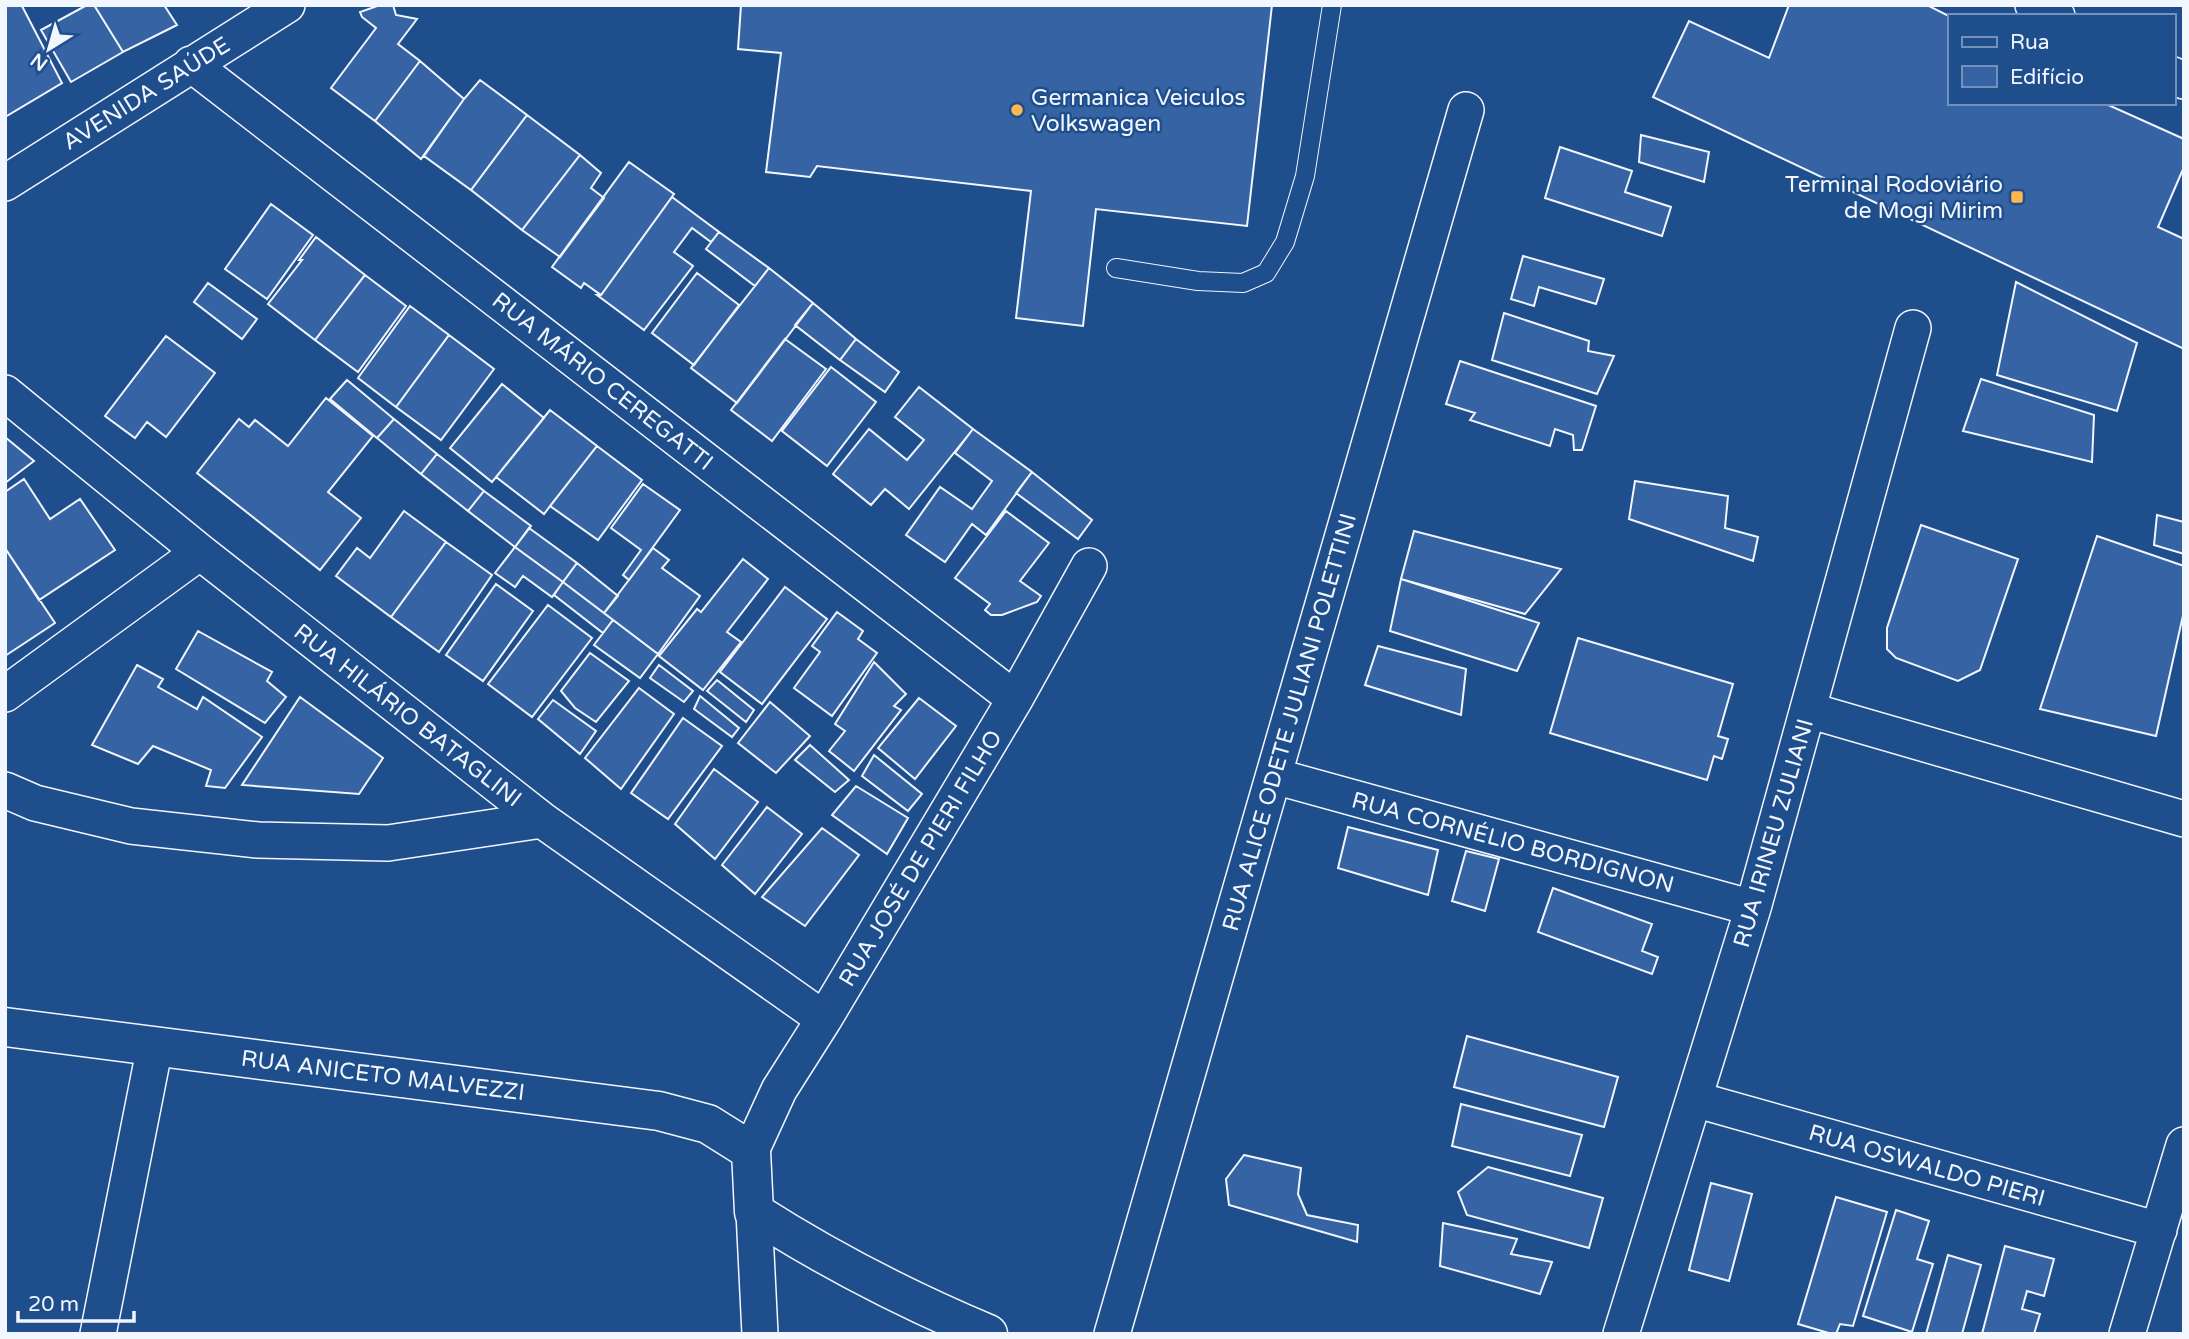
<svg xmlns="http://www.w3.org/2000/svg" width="2189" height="1339" viewBox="0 0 2189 1339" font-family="'Varela Round',sans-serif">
	<rect width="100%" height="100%" fill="#1f4e8c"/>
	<path fill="#3563a3" stroke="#f2f6ff" stroke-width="2" d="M5,5L22,6L62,83L5,117Z
		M87,5H94L123,52L71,82L41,30Z
		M94,5H164L177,25L123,52Z
		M380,5H393L396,15L417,19L398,44L420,61L375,121L331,88L376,28L362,17L360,12Z
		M741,5H1272L1247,226L1096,209L1083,326L1016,318L1031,191L817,166L810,177L766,172L781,53L738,49Z
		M1789,5H1927L1949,16V103H2104L2184,139V167L2158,227L2184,239V349L1653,97L1689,21L1769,58Z
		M420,61L464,99L421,159L375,121Z
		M480,80L527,115L471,190L424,156L464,99Z
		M527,115L580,155L522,230L471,190Z
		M1641,135L1709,152L1704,182L1639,162Z
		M1560,147L1632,171L1625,192L1671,207L1662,236L1545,198Z
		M580,155L601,173L591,188L604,198L560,257L522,230Z
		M629,162L674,194L601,295L584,283L581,288L552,267Z
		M672,197L719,232L711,242L692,228L674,252L693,266L644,330L597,295H601Z
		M271,204L313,235L267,299L225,269Z
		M719,232L769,268L755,286L706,249Z
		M316,237L365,275L315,340L268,304L302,260H299Z
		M1523,256L1604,279L1596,304L1539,287L1534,306L1511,299Z
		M769,268L813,303L737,403L691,368Z
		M697,273L739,305L694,365L652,333Z
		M365,275L406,306L358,372L315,340Z
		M2016,282L2137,343L2117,411L1997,375Z
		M208,283L257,319L242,339L194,302Z
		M813,303L856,339L840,360L795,325Z
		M410,306L449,335L396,407L358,378Z
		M1504,313L1589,341L1588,351L1614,356L1597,394L1492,360Z
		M449,335L494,369L441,440L396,407Z
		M166,336L215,373L166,437L147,422L135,438L105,416Z
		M785,339L826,369L772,441L731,410Z
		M856,339L899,372L885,392L840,360Z
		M1460,361L1596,406L1582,450H1574L1573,435L1555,429L1550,446L1470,420L1475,413L1446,404Z
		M831,367L876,402L827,466L782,431Z
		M1981,379L2094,415L2092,462L1963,431Z
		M347,380L394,419L377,438L330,399Z
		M502,384L544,418L492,482L450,448Z
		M919,387L973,429L909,509L885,489L871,505L833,474L869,429L907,460L924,440L895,417Z
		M326,398L373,436L328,492L361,518L320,570L197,473L239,419L249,427L255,420L288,446Z
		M550,410L597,446L544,514L496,477Z
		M394,419L437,454L421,474L377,438Z
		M973,429L1032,472L986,535L972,524L945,562L906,535L940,487L972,509L992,481L955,453Z
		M5,437L34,461L5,483Z
		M597,446L642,480L598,540L550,506Z
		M437,454L484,491L468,511L421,474Z
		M1032,472L1092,520L1078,539L1016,493Z
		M24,479L50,519L80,499L115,550L39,600L5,548V492Z
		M1635,481L1728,496L1725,528L1758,537L1753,561L1629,519Z
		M643,484L680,510L629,580L623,575L641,550L611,528Z
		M484,491L531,526L515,547L468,511Z
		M404,511L446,542L391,617L336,576L357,548L370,558Z
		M1006,511L1049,543L1020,581L1041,596L1037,602L1002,615H991L985,610L990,604L955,578Z
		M2157,515L2184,522V554L2154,545Z
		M1921,525L2018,559L1980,670L1958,681L1896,658L1887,649V628Z
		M529,528L577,563L563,582L515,547Z
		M1414,531L1561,569L1525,614L1401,579Z
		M2097,536L2184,566V611L2156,736L2040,709Z
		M446,542L492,575L439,652L391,617Z
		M515,547L563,582L552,597L523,576L515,587L495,573Z
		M5,548L55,623L5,656Z
		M653,548L669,560L662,568L700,596L658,654L604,613Z
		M743,559L768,579L727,632L741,642L703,690L659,656L697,609L701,612Z
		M577,563L618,596L604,613L563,582Z
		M1401,579L1539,623L1517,671L1390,631Z
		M563,582L613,620L603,633L554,595Z
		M496,584L533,611L483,681L446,655Z
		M785,587L827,619L762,704L720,672Z
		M548,605L592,638L532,717L488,684Z
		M837,612L863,631L858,639L877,653L832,716L794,688L820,652L812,646Z
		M613,620L658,654L640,678L594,645Z
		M198,631L272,672L267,681L286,697L265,723L176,669Z
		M1578,638L1733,684L1718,736L1728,739L1722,759L1714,756L1707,780L1550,733Z
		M1378,646L1466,669L1461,715L1365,685Z
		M590,653L629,681L596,722L575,708L561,691Z
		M874,662L906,694L894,706L901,710L854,771L829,751L845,731L835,724Z
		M137,665L163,679L158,687L197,709L203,697L262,737L225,788L206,786L211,770L153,746L138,764L92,745Z
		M659,665L693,691L684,702L650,678Z
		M717,680L754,710L746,722L707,691Z
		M639,688L674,714L621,789L585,758Z
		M700,696L739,728L732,737L694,709Z
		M300,697L383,758L359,794L242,785Z
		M919,698L956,726L915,779L878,748Z
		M553,700L596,731L580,754L538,719Z
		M770,702L810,736L776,773L738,743Z
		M683,718L722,746L668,819L631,793Z
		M810,745L849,780L835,792L795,760Z
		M874,755L922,794L908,811L862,776Z
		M714,769L758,802L715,859L675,824Z
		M856,786L908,818L887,854L832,815Z
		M767,807L802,834L755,894L722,865Z
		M1348,827L1438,850L1428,895L1338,868Z
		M822,828L859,855L805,926L762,897Z
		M1466,851L1499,859L1485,911L1452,901Z
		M1553,888L1652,924L1642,951L1658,957L1652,974L1538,932Z
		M1467,1036L1618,1077L1604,1127L1454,1087Z
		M1461,1104L1582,1135L1570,1176L1452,1146Z
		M1244,1155L1301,1168L1298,1194L1307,1215L1358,1225L1357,1242L1229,1205L1226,1179Z
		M1488,1167L1603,1198L1589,1248L1467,1215L1458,1192Z
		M1711,1183L1752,1194L1729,1281L1689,1270Z
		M1836,1197L1887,1212L1853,1326L1840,1324L1836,1334H1832L1798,1324Z
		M1896,1210L1929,1221L1917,1259L1933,1264L1912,1332L1863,1316Z
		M1443,1223L1517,1239L1511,1254L1552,1262L1540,1294L1440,1266Z
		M2005,1246L2054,1259L2044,1296L2027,1291L2022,1309L2040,1314L2034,1334H1982Z
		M1948,1255L1981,1265L1962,1334H1926Z"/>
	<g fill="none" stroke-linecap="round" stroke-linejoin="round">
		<defs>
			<path id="lane" d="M1116,268L1198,281L1243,283L1266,273L1285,242L1305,176L1332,5"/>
			<path id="street" d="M2033,5L2057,16
				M191,64L1015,699
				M2173,75L2184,81
				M5,183L287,5
				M5,393L200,552L542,820L824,1019
				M5,694L200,552
				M1808,710L2184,819
				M1274,776L1753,908
				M5,790L35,803L131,826L258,840L388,843L542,820
				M1694,1099L2159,1230
				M751,1151L779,1090L824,1019L1015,699L1089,566
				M754,1212L760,1334
				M98,1334L155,1046
				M1112,1334L1466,110
				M1621,1334L1753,908L1913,328
				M2127,1334L2184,1145"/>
			<path id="secondary" d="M5,1027L659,1111L708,1124L751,1151L754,1212C829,1260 907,1300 988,1334"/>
		</defs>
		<use href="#lane" stroke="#f2f6ff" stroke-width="20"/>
		<use href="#street" stroke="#f2f6ff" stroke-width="38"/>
		<use href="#secondary" stroke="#f2f6ff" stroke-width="41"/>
		<use href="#lane" stroke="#1f4e8c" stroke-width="18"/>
		<use href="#street" stroke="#1f4e8c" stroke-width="35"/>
		<use href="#secondary" stroke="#1f4e8c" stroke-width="38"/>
	</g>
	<g fill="#ffb74d" stroke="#1f4e8c" stroke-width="2.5">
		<circle cx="1017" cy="110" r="7"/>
		<rect x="2010" y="190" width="14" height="14" rx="3.5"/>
	</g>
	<g text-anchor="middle" stroke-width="5" stroke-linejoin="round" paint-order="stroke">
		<g font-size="23" fill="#f2f6ff" stroke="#1f4e8c">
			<text transform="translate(146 93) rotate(-32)" y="8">AVENIDA SAÚDE</text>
			<text transform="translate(603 381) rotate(38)" y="8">RUA MÁRIO CEREGATTI</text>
			<text transform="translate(408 715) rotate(38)" y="8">RUA HILÁRIO BATAGLINI</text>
			<text transform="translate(1289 722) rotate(-74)" y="8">RUA ALICE ODETE JULIANI POLETTINI</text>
			<text transform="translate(1773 833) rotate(-74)" y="8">RUA IRINEU ZULIANI</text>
			<text transform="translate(1513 842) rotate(15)" y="8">RUA CORNÉLIO BORDIGNON</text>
			<text transform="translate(920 858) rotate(-59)" y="8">RUA JOSÉ DE PIERI FILHO</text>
			<text transform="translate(383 1075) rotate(7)" y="8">RUA ANICETO MALVEZZI</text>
			<text transform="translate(1927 1165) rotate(16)" y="8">RUA OSWALDO PIERI</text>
		</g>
		<g font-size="23" fill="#f2f6ff" stroke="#1f4e8c" text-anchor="start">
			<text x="1031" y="105">Germanica Veiculos<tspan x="1031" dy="26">Volkswagen</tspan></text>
			<text x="2003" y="192" text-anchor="end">Terminal Rodoviário<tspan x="2003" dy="26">de Mogi Mirim</tspan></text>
		</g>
	</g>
	<rect width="2189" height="1339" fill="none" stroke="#f2f6ff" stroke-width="14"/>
	<rect x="1948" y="14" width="228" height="91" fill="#1f4e8c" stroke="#7391ba" stroke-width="2"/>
	<rect x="1962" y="37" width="35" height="10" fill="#1f4e8c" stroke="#7391ba" stroke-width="2"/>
	<text x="2010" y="49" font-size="21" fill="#f2f6ff">Rua</text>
	<rect x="1962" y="66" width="35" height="21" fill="#3563a3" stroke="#7391ba" stroke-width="2"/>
	<text x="2010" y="84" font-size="21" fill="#f2f6ff">Edifício</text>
	<g transform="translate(49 49) rotate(217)" stroke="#1f4e8c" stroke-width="5" paint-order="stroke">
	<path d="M0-5L12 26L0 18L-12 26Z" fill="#f2f6ff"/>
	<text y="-10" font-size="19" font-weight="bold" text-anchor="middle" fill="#f2f6ff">N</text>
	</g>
	<path d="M18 1311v10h116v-10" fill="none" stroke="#f2f6ff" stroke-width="3.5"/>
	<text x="28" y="1311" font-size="21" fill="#f2f6ff" stroke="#1f4e8c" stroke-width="5" paint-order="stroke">20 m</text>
</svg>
